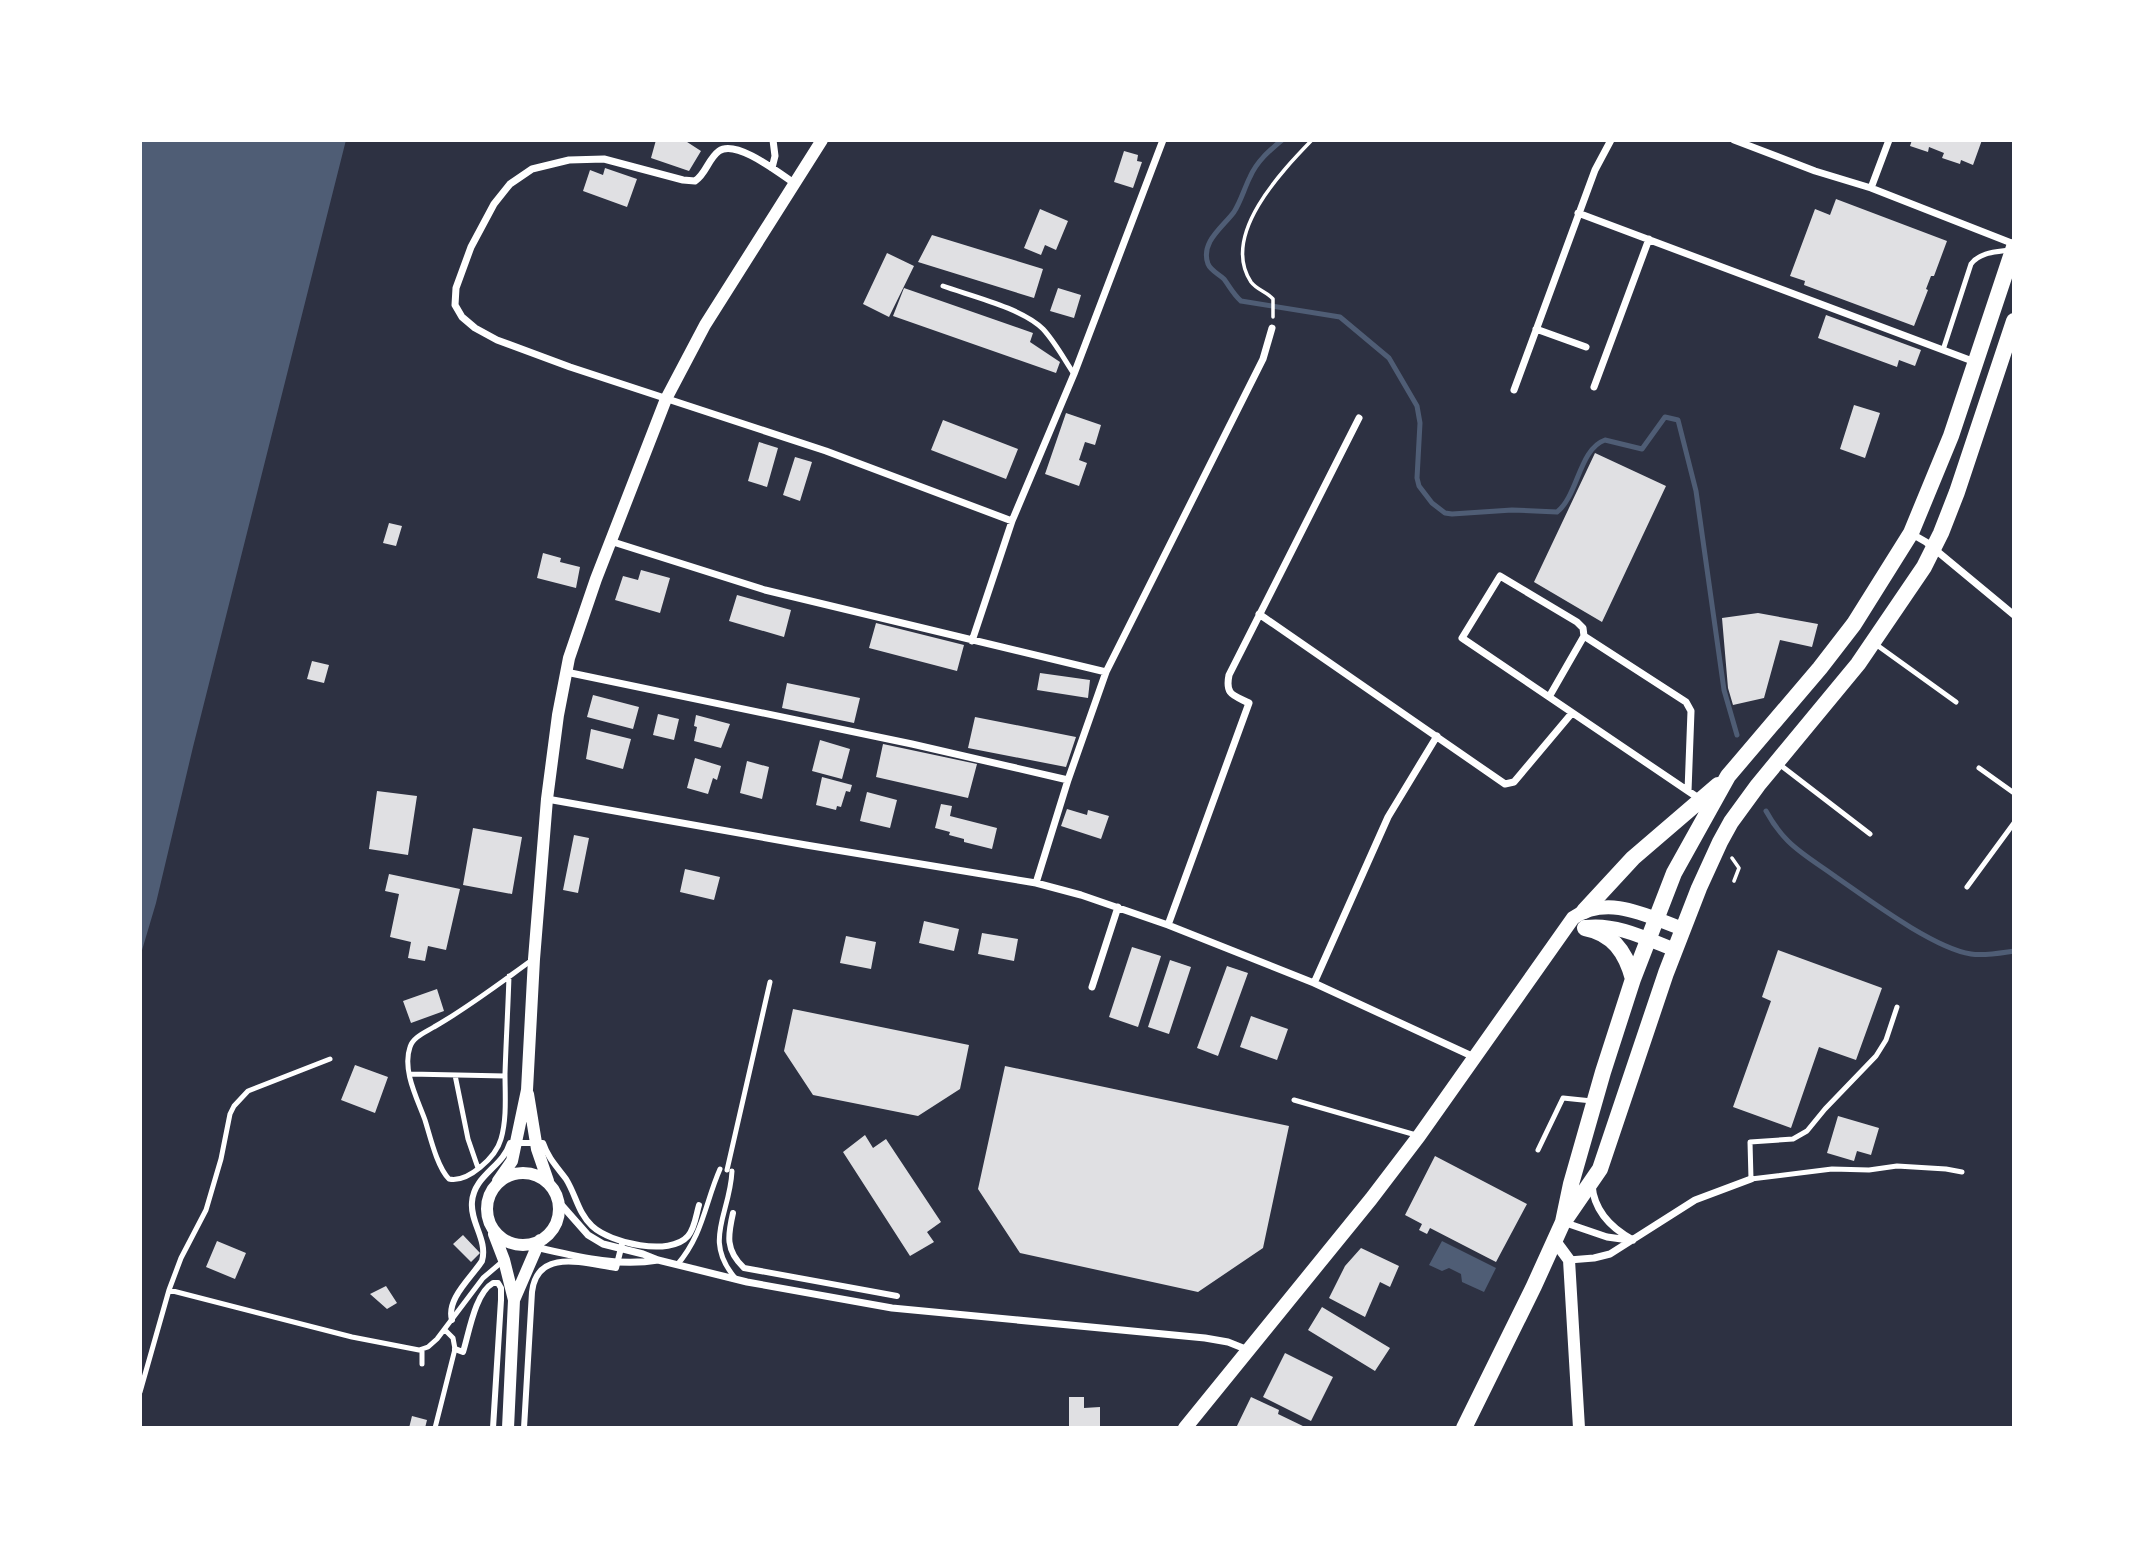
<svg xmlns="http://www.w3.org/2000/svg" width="2154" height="1568" viewBox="0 0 2154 1568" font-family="Rubik,sans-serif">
	<rect width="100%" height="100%" fill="#2d3142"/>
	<path fill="#4f5d75" d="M140,140H346L193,747L156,903L140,957Z
		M1442,1241L1496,1268L1484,1292L1462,1282L1461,1274L1449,1268L1442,1271L1429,1265Z"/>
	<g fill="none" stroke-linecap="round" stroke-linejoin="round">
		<path stroke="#4f5d75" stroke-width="5" d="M1282,140C1269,151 1257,161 1250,177C1244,189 1241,201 1234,212C1223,227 1200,242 1208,264C1211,271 1219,274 1224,279C1230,287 1233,294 1241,301L1340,317L1389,358L1417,406L1420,423L1417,478L1419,486L1432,503L1445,513L1452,514L1512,510L1557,512C1578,496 1579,449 1605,440L1642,449L1665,417L1678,420L1696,491L1724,690L1737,735
			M1766,811C1772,822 1779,832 1788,841C1802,855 1820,865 1836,877C1868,899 1933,948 1971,954C1985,956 2000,953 2014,951"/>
	</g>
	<path fill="#e0e0e3" d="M656,140H684L701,151L689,171L651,158Z
		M1912,140H1982L1973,165L1961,160L1960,164L1942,158L1944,153L1929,147L1928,152L1910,146Z
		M1124,151L1138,155L1137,161L1142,162L1133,188L1114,182Z
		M605,168L637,179L627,207L583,191L590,170L603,175Z
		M1836,199L1947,241L1934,276H1931L1926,289L1928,290L1914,326L1804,285L1805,281L1790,276L1815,209L1830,215Z
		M1040,209L1068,221L1056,250L1045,245L1041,255L1024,248Z
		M932,235L1043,269L1034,298L918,262Z
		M887,253L914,266L889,317L863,304Z
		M904,288L1033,333L1030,342L1060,362L1056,373L893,316Z
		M1058,288L1081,295L1074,318L1050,311Z
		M1826,315L1921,350L1915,366L1899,360L1897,367L1818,338Z
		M1854,405L1880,413L1865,458L1840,449Z
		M1066,413L1101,425L1095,445L1085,442L1079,460L1087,463L1079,486L1045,474Z
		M943,420L1018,449L1006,479L931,450Z
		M759,442L778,448L767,487L748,481Z
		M1595,453L1666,486L1602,622L1534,582Z
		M795,457L812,462L800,501L783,495Z
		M389,523L402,526L396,546L383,543Z
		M543,553L561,558L560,562L580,567L576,588L537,578Z
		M641,570L670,578L660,613L615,600L623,576L638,580Z
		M737,595L791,610L784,637L729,621Z
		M1758,613L1818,624L1812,647L1780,640L1764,698L1733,705L1728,688L1722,618Z
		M876,623L964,645L957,671L869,648Z
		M312,661L329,665L324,683L307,679Z
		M1040,673L1090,680L1088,698L1037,690Z
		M787,683L860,698L854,723L782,708Z
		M593,695L639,707L633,729L587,717Z
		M658,714L679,719L674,740L653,735Z
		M696,715L730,724L721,748L694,741L697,727L694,726Z
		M975,717L1076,737L1066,767L968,748Z
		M591,729L631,739L623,769L586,759Z
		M820,740L850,749L842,779L812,771Z
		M883,744L977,764L968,798L876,777Z
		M695,758L721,766L717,780L713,778L708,794L687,788Z
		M747,761L769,767L762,799L740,793Z
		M822,777L852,785L850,792L846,791L841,807L837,806L836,810L816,805Z
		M377,791L417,796L408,855L369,849Z
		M867,792L897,800L890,828L860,821Z
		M941,804L952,806L950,816L997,828L992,849L964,842V839L949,835L950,832L935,828Z
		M1067,809L1087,815L1088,810L1109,816L1101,839L1061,826Z
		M473,828L522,837L512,894L463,885Z
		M574,835L589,838L578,893L563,890Z
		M685,869L720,877L714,900L680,892Z
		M389,874L460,889L446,950L428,946L425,961L408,958L411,942L390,937L399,894L385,891Z
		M924,921L959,929L954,951L919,943Z
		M982,933L1018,939L1014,961L978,954Z
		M846,936L876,942L871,969L840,963Z
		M1132,947L1161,956L1138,1027L1109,1017Z
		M1778,950L1882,988L1856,1060L1819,1047L1791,1128L1733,1107L1771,1001L1762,997Z
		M1170,960L1191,967L1169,1034L1148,1027Z
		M1227,966L1248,973L1218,1056L1197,1048Z
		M437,989L444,1011L411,1023L403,1001Z
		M793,1009L969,1045L960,1089L918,1116L813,1095L784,1051Z
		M1251,1016L1288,1029L1277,1060L1240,1047Z
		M355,1065L388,1077L375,1113L341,1100Z
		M1005,1066L1289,1126L1263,1248L1198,1292L1020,1253L978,1189Z
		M1838,1116L1879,1128L1871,1155L1857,1151L1854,1161L1827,1153Z
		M865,1135L873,1148L886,1139L941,1222L927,1232L934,1242L910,1256L843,1152Z
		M1435,1156L1527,1204L1496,1262L1430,1228L1427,1234L1419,1230L1422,1224L1405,1215Z
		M463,1235L480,1253L471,1262L453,1244Z
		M217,1241L246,1253L235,1279L206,1267Z
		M1361,1248L1399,1266L1390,1287L1380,1282L1365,1317L1329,1298L1345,1266Z
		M386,1286L397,1303L387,1309L370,1294Z
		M1322,1307L1390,1348L1375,1371L1308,1330Z
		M1285,1353L1333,1377L1311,1421L1263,1397Z
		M1069,1397H1084V1408L1100,1407V1428H1069Z
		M1251,1397L1279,1410L1278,1414L1307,1428H1236Z
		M412,1416L427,1420L425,1428H409Z"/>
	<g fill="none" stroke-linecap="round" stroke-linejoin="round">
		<path stroke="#fff" stroke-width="3.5" d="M1273,317V299C1267,292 1257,290 1251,282C1220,235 1282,171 1312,140
			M1732,858L1739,868L1734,881"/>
		<path stroke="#fff" stroke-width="5" d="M943,286C971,296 1022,308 1043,329C1055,342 1064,359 1074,374
			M1943,350L1971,264C1980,252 1996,252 2010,250
			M1874,643L1956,702
			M1779,764L1870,834
			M1979,768L2014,793
			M1967,887L2014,823
			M509,976C508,1009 506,1041 505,1074C505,1095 507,1118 501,1139C496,1157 468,1183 449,1179C437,1167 430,1136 425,1120C417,1098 402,1070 410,1047C413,1037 426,1032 434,1027C469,1007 500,983 532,960
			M1897,1007L1886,1040L1876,1056L1825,1109L1807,1131L1793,1139L1750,1142L1751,1179L1832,1169L1869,1170L1897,1166L1946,1169L1962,1172
			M410,1074L505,1076
			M455,1075L468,1139L478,1168
			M1294,1100L1416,1135
			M1538,1150L1563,1098L1592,1101
			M727,1170L770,982
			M732,1171C730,1215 702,1240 736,1279
			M677,1265C703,1235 705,1203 720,1169
			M169,1290L352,1337L419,1350L428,1347L437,1339L483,1278L503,1261
			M422,1350V1364
			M140,1392L169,1290L181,1258L206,1210L221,1159L230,1114L234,1106L248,1091L330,1059
			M435,1428L455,1349L453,1338L445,1330"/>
		<path stroke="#fff" stroke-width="6" d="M733,1213C728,1235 725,1250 744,1268L897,1296
			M452,1320C446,1299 471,1278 482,1261C488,1240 470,1223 472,1202C474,1175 503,1167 510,1143H543C548,1158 557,1167 566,1179C576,1195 578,1213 592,1226C610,1243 670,1257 688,1236C695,1228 696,1215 699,1205
			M455,1349L463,1352C469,1333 475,1293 493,1283H498L501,1288V1300L493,1428
			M524,1428L532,1292C537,1247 586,1264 616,1268L622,1244"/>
		<path stroke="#fff" stroke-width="7" d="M1734,140L1815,171L1871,188L2014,244
			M772,168L775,156L773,140
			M794,183C779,173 736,139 719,151C708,159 706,174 695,181L683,180L604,159L569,160L532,169L510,184L494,204L471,247L456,288L455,305L462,317L475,328L497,340L570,367L826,451L1012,521
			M1871,188L1889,140
			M1578,213L1975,362
			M1536,329L1586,347
			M1594,387L1649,239
			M1514,390L1595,170L1611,140
			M1912,534L1926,542L2014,615
			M610,541L765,590L1106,672
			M1259,614L1505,784L1514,782L1572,713
			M972,641L1012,521L1074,374L1163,140
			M566,672L912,744L1068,780
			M1549,697L1584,636
			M1688,791L1691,711L1686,702L1584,636L1583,628L1577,622L1500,576L1462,638L1688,791L1700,799
			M547,799L806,845L1036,883L1081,895L1168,925L1314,983L1474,1057
			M1036,883L1068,780L1106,672L1263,359L1272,328
			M1168,925L1249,703C1233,695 1225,695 1229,675L1359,418
			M1314,983L1388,817L1437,736
			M1092,987L1118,907
			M1592,1185C1594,1211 1611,1228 1633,1240
			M558,1201L588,1235L603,1244L643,1254L658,1260L747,1282L892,1308L1205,1338L1228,1342L1248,1350
			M1563,1222L1607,1237L1629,1240
			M526,1245C568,1254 614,1268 658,1260
			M1569,1260L1594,1258L1610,1254L1695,1200L1751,1179"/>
		<path stroke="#fff" stroke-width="12" d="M528,1094L537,1149L548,1181
			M487 1209a36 36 0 1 1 72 0a36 36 0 1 1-72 0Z
			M498,1181L512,1161L527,1090L534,959L547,799L558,715L569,658L596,579L666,399L705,325L822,140
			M494,1234L504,1260L514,1300L508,1428
			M1555,1241L1569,1260L1579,1428
			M514,1300L540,1240"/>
		<path stroke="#fff" stroke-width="14" d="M1586,927C1616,923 1647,939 1675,950
			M1185,1428L1371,1199L1419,1136L1573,918C1608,894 1647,916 1683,929"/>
		<path stroke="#fff" stroke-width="16" d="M1584,911L1633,858L1718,785
			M1585,928C1613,933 1626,953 1633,979
			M1567,1217L1600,1169L1666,973L1699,888L1720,842L1731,822L1758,785L1858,664L1924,567L1941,533L1957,492L2014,321
			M1464,1428L1534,1286L1563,1222L1571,1184L1603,1072L1633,979L1674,873L1728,776L1820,668L1854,624L1911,533L1951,436L2014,247"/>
	</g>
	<rect width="2154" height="1568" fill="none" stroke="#ffffff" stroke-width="284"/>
</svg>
